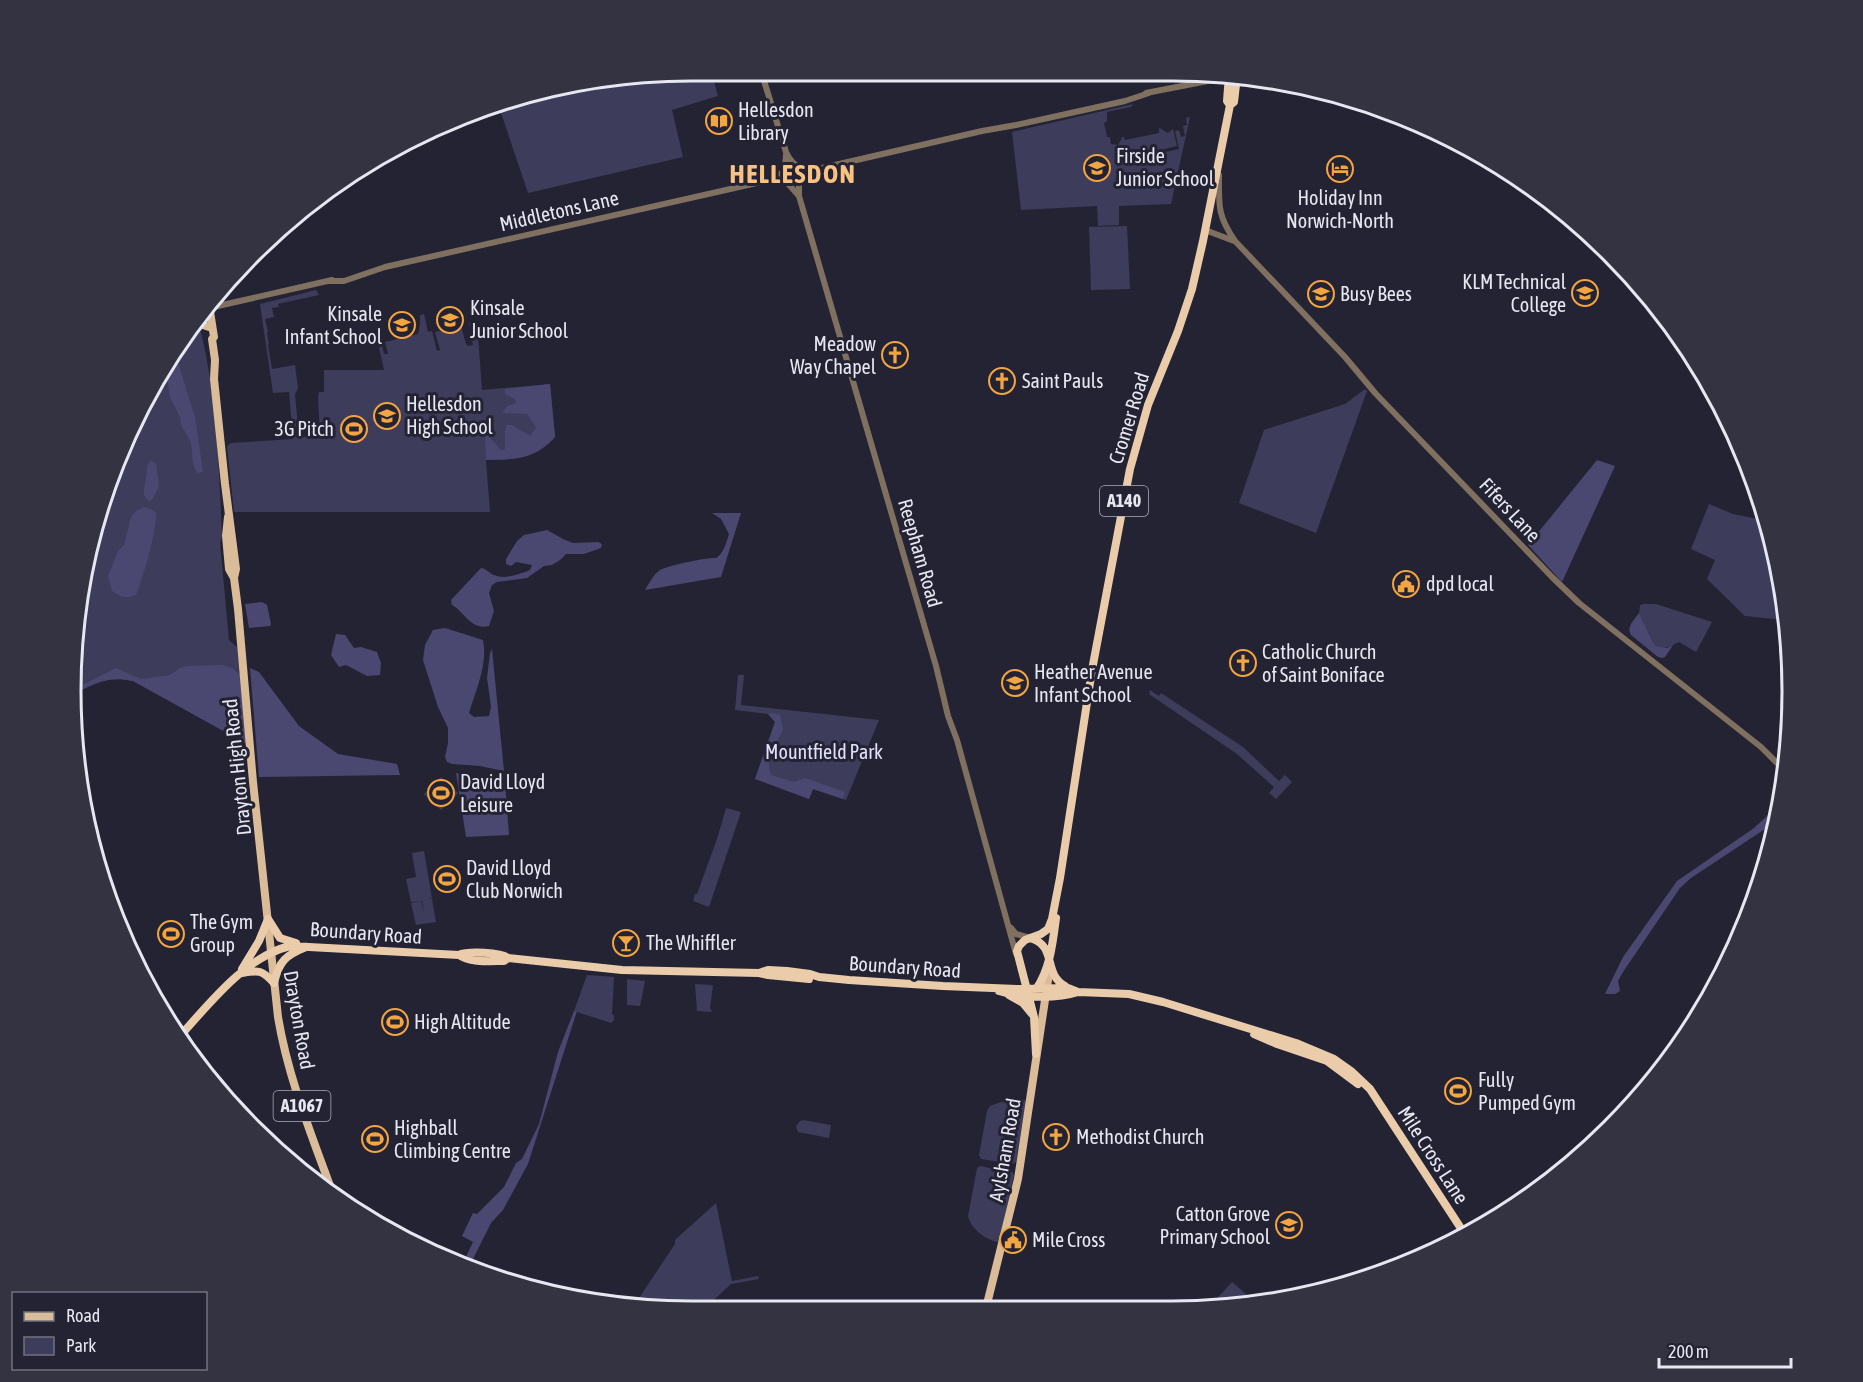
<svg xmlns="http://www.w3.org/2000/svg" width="1863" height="1382" viewBox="0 0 1863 1382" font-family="'Asap Condensed',sans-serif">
	<rect width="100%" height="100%" fill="#242333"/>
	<path fill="#3d3c5b" d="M691,71H711L718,96L672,110L683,157L528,193L498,104L530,92Z
		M1133,104L1131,107L1107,112V121L1104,123L1107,137H1110L1111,144L1118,145L1123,136L1125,140L1159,133V128H1160L1168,133L1173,129L1177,146L1117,160L1114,161L1115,163L1179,149L1175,131L1179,130L1181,137L1185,136L1183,126L1187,125L1186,118L1190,117L1171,204L1119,206V225L1098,226L1097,206L1021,210L1012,132Z
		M1127,226L1130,289L1091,290L1089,227Z
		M316,290L319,295L278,304L279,307L272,308L274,317L265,319L268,332L267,333L269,344L268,345L272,369L295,365L298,388L295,394L299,437L320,436L318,397L319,392H324V370H384L378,343L381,342L384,354H388L385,342L418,334L420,324V315L424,314L428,332L432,331L437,351L440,350L435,332L461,326L466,344L468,346L473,345L469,323L477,322L482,390L550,384L555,437C534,460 516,459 486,460L490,512H234L227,446L231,443L293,439L289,392L273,393L260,304Z
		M194,330L201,332C217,398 219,468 222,536L220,543L229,640L237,647L247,744L133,681C109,676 97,682 76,693V610L103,492L134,417L190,334Z
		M1365,389L1367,391L1316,533L1239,503L1264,430L1345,404Z
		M1709,504L1733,514L1768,521L1771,530L1786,620L1745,616L1707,579L1715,560L1691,549Z
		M1643,604H1656L1712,622L1696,652L1679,642C1670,646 1666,650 1655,646L1639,613L1640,605Z
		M738,675H744L741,705L879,720L846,800L813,789L809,799L755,779L775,722L768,714L735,710Z
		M1150,690L1159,696L1161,693L1243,747L1279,781L1285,775L1292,782L1276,799L1269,793L1274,787L1237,754L1149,694Z
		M441,777L458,793L441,810L424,794Z
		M726,808L741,812L709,907L693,901L695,894H697L717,839Z
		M424,851L432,898L429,899H432L436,922L416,925L411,903L421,901L424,912L422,901L411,902L406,879L416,877L412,853Z
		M587,975L614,977L612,1014L614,1016V1020L611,1023L574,1011Z
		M627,979L645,981L640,1006L627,1005Z
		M695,984L713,985L710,1008L712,1012L697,1011Z
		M1012,1098L1025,1100L1026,1102L1016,1162L1012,1164L981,1159L979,1155L987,1111L990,1106Z
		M803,1120L831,1125L829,1138L798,1132L796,1126L800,1121Z
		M980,1166L1012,1172L1014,1175L999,1241L997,1242C985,1239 971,1229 968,1216L977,1168Z
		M716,1203L732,1281L758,1276L759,1279L731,1284L703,1310H650L633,1307L675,1244V1240Z
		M1232,1282L1252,1299L1246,1306H1210Z"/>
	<path fill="#4a4771" d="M174,357L179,365L195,417L203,472L197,473L193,464L191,442L181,425L180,417L170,397L167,377L165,372Z
		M550,384L555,437C534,460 516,459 486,460L485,434H487L501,450L505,449V431L507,425H512L530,436L536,427L527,414L502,413L507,406L514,404L516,402L515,399L505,394V389Z
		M1597,460L1615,466L1562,582L1528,545Z
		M151,461L156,464L159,486L152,500L149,501C141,495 144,488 146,479C148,471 144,466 151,461Z
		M144,507L150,509L156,512C157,530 143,578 136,595C126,599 121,597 112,591L108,576L118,551L124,545L131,517L136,511Z
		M712,513H741L721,577L645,590C649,583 654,574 660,570C666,566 708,557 716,558C724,553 726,543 729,534L721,519Z
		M547,530L563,539L573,543L598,542L602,544L601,548L584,554H566L560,560L552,565L544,566L527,578L497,582L492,585L489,593L494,611L489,626C471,631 464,611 452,605L451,600L481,568C487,569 489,573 494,575C505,580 520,574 530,570L532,565L516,562L511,566L506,564V559L517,541L524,535Z
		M262,602L267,605L271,624L270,626L249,628L245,604Z
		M1639,613L1655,646L1667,648L1673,645L1665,657L1662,658L1658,657L1631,635C1626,627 1634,620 1639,613Z
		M445,628L483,640C488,665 476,689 469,713L474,717L489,716L491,707L487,678L490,653L492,649L504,771L480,766L452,764L447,762L445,757L448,743V728L438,707L423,660L425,645L433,630Z
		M336,634L345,635L354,648L361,647L377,652L381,663L380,675L367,676L346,665L339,667L331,655Z
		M223,665L232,668L240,675L247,744L133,681C109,676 97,682 76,693V688L116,668L141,679L170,675L180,668L187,666Z
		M250,668L259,672L299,726L338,754L397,764L400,775L259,777Z
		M773,713L780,715L783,730C775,747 764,756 771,775L794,782L805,778L845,792L843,799L813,789L809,799L755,779L775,722L768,714Z
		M456,773L505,782L509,835L466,837Z
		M1779,805L1774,823L1691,878L1680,888L1623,972L1618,981L1620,991L1615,994H1605L1623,957L1677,881L1754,828Z
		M574,1011H577L528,1164L503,1210L491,1223L470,1265L459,1261L460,1259L464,1261L473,1242L462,1236L473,1213L477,1214L504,1187L516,1163L522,1159L539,1124L558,1052Z"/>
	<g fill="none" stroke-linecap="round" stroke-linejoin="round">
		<path stroke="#7f7060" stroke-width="6" d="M761,71L786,152C794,169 805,172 822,168L982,131L1016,125L1125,101L1149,93
			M1146,93L1218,79L1224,75H1232
			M786,155L784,179L799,196
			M813,170L799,181V196L936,666L948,716L957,740L1016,954
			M1219,175C1219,205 1217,215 1235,241L1345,357L1376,394L1552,577L1579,603L1761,747L1787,773
			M1205,230L1234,241
			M329,281H344L385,267L770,180L783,172
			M209,308L332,280
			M1011,928L1016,934L1030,938"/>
		<path stroke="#dbbc99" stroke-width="8" d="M209,305L214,337L212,339L215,360L214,379L225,484L236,569L234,578
			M197,323L209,327
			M228,517L226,536L229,569L234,578L238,609L253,782L278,1017C288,1078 312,1136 333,1194
			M986,1308L1018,1179L1050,967"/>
		<path stroke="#eaccaa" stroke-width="8" d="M1229,75L1227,101L1230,105
			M1030,938C1058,946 1042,973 1065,986
			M459,955C469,963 492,961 504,961L508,958
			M242,969L259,941L268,919L280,938L296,943
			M242,973C259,970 262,970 274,983
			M759,973L768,970L787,971L810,974L819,977L849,980L943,986L1017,989L1068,988L1078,992L1129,994L1163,1002L1296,1043L1334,1059L1351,1071L1370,1089L1464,1233
			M274,983C279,961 286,955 306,947
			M1036,989C1050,970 1053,941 1056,918
			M999,991C1020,998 1057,999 1078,992
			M1009,995L1023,1003L1032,1014
			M1254,1034L1277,1044L1327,1061L1358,1084
			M180,1036C210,1003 245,957 290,946L459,955C467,951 501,952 508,958L622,970L759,973L768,975L809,979
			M1036,1054L1034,1017L1017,951L1019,946L1025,940L1041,934L1048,929L1052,919L1060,878L1092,670L1130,469L1148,405L1178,331L1192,289L1203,241L1230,105L1234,102L1237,76"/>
	</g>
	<defs>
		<symbol id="library-ring" viewBox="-11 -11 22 22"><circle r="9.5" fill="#242333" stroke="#f2a541" stroke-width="1.5"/><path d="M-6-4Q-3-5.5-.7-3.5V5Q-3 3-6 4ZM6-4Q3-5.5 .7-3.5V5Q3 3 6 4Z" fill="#f2a541"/></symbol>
		<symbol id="school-ring" viewBox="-11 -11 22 22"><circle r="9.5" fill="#242333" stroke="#f2a541" stroke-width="1.5"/><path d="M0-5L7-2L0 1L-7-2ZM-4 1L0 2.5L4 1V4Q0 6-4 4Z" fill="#f2a541"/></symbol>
		<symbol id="hotel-ring" viewBox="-11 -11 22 22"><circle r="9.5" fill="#242333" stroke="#f2a541" stroke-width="1.5"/><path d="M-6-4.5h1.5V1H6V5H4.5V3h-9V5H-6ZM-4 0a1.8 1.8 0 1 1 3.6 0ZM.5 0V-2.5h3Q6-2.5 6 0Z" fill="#f2a541"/></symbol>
		<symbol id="university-ring" viewBox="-11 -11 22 22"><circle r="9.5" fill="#242333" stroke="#f2a541" stroke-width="1.5"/><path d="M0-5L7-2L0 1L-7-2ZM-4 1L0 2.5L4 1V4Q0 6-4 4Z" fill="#f2a541"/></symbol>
		<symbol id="church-ring" viewBox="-11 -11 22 22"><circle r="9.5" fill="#242333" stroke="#f2a541" stroke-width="1.5"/><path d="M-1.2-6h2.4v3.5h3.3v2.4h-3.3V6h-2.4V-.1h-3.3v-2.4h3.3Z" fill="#f2a541"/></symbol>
		<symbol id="stadium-ring" viewBox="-11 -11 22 22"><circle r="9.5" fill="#242333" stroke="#f2a541" stroke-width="1.5"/><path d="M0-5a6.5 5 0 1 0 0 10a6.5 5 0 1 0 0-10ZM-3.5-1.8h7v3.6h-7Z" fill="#f2a541"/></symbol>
		<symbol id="civic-ring" viewBox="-11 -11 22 22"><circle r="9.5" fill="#242333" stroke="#f2a541" stroke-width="1.5"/><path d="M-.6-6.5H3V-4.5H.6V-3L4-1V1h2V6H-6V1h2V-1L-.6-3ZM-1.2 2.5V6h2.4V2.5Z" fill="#f2a541"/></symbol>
		<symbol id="bar-ring" viewBox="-11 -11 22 22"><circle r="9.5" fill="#242333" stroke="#f2a541" stroke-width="1.5"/><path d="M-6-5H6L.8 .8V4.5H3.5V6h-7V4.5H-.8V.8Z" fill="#f2a541"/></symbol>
	</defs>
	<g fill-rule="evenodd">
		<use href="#library-ring" x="704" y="106" width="30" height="30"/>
		<use href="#school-ring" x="1082" y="153" width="30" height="30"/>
		<use href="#hotel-ring" x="1325" y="154" width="30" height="30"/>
		<use href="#university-ring" x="1570" y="278" width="30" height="30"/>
		<use href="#school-ring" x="1306" y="279" width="30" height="30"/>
		<use href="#school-ring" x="435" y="305" width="30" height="30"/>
		<use href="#school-ring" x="387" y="310" width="30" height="30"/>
		<use href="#church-ring" x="880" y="340" width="30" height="30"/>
		<use href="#church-ring" x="987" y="366" width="30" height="30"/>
		<use href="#school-ring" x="372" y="401" width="30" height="30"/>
		<use href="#stadium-ring" x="339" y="414" width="30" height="30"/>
		<use href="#civic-ring" x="1391" y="569" width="30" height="30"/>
		<use href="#church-ring" x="1228" y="648" width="30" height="30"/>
		<use href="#school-ring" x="1000" y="668" width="30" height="30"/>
		<use href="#stadium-ring" x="426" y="778" width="30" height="30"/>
		<use href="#stadium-ring" x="432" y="864" width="30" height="30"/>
		<use href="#stadium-ring" x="156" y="919" width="30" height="30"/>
		<use href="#bar-ring" x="611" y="928" width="30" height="30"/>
		<use href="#stadium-ring" x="380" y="1007" width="30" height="30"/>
		<use href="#stadium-ring" x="1443" y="1076" width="30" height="30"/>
		<use href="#church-ring" x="1041" y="1122" width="30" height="30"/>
		<use href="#stadium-ring" x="360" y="1124" width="30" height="30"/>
		<use href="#school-ring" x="1274" y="1210" width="30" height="30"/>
		<use href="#civic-ring" x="998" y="1225" width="30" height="30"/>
	</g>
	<g text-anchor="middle" stroke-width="6" stroke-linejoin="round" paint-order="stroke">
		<g fill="#242333" stroke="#acacb9" stroke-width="1.5">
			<rect x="1100" y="486" width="48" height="30" rx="4.5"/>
			<rect x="273.5" y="1091" width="57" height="30" rx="4.5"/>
		</g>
		<g font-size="18" font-weight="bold" fill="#e7e7f2">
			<text x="1124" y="507">A140</text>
			<text x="302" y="1112">A1067</text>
		</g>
		<g font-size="20" fill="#e7e7f2" stroke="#242333" text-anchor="start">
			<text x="738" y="117">Hellesdon<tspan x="738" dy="23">Library</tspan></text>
			<text x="1116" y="163">Firside<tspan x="1116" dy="23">Junior School</tspan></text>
			<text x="1340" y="205" text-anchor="middle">Holiday Inn<tspan x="1340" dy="23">Norwich-North</tspan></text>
			<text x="1566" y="289" text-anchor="end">KLM Technical<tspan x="1566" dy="23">College</tspan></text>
			<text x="1340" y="301">Busy Bees</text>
			<text x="470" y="315">Kinsale<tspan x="470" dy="23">Junior School</tspan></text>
			<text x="382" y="321" text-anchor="end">Kinsale<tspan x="382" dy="23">Infant School</tspan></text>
			<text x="876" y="351" text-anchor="end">Meadow<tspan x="876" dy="23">Way Chapel</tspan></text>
			<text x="1022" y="388">Saint Pauls</text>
			<text x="406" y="411">Hellesdon<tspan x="406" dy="23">High School</tspan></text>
			<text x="334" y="436" text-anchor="end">3G Pitch</text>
			<text x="1426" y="591">dpd local</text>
			<text x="1262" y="659">Catholic Church<tspan x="1262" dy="23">of Saint Boniface</tspan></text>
			<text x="1034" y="679">Heather Avenue<tspan x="1034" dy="23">Infant School</tspan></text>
			<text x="460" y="789">David Lloyd<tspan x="460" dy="23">Leisure</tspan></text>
			<text x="466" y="875">David Lloyd<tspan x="466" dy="23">Club Norwich</tspan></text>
			<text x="190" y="929">The Gym<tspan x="190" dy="23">Group</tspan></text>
			<text x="646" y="950">The Whiffler</text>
			<text x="414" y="1029">High Altitude</text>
			<text x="1478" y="1087">Fully<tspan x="1478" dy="23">Pumped Gym</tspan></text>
			<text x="394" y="1135">Highball<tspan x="394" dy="23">Climbing Centre</tspan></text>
			<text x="1076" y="1144">Methodist Church</text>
			<text x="1270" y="1221" text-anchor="end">Catton Grove<tspan x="1270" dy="23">Primary School</tspan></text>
			<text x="1032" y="1247">Mile Cross</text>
		</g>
		<g font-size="20" fill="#e7e7f2" stroke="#242333">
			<text transform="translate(559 211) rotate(-13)" y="7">Middletons Lane</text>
			<text transform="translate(1129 418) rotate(-73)" y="7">Cromer Road</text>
			<text transform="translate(1510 510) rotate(47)" y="7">Fifers Lane</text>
			<text transform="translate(920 553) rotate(74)" y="7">Reepham Road</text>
			<text transform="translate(237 767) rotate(-96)" y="7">Drayton High Road</text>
			<text transform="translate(366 933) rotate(4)" y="7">Boundary Road</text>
			<text transform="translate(905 967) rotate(4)" y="7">Boundary Road</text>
			<text transform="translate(299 1020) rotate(80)" y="7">Drayton Road</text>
			<text transform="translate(1005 1150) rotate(-80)" y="7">Aylsham Road</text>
			<text transform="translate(1433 1155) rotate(57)" y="7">Mile Cross Lane</text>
		</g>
		<g font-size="20" fill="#e0e0fd" stroke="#242333">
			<text x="824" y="759">Mountfield Park</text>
		</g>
		<g font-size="26" font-weight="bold" letter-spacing="1.5" fill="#f8c284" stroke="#242333">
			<text x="793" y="183">HELLESDON</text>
		</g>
	</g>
	<path d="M0 0H1863V1382H0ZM691 81H1172A610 610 0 0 1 1782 691V691A610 610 0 0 1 1172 1301H691A610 610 0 0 1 81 691V691A610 610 0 0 1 691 81Z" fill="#343342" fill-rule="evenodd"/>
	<path fill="none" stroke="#e7e7f2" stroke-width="3" d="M691 81H1172A610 610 0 0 1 1782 691V691A610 610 0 0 1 1172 1301H691A610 610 0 0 1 81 691V691A610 610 0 0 1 691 81Z"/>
	<rect x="12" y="1292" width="195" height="78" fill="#242333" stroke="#72717f" stroke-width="1.5"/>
	<rect x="24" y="1312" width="30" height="9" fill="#dbbc99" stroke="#72717f" stroke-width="1.5"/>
	<text x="66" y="1322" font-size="18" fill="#e7e7f2">Road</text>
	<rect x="24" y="1337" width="30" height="18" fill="#3d3c5b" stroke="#72717f" stroke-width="1.5"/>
	<text x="66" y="1352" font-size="18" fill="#e7e7f2">Park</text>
	<path d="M1659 1358v9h132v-9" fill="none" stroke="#e7e7f2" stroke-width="3"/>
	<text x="1668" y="1358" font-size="18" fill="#e7e7f2" stroke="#242333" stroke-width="4.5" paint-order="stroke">200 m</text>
</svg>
